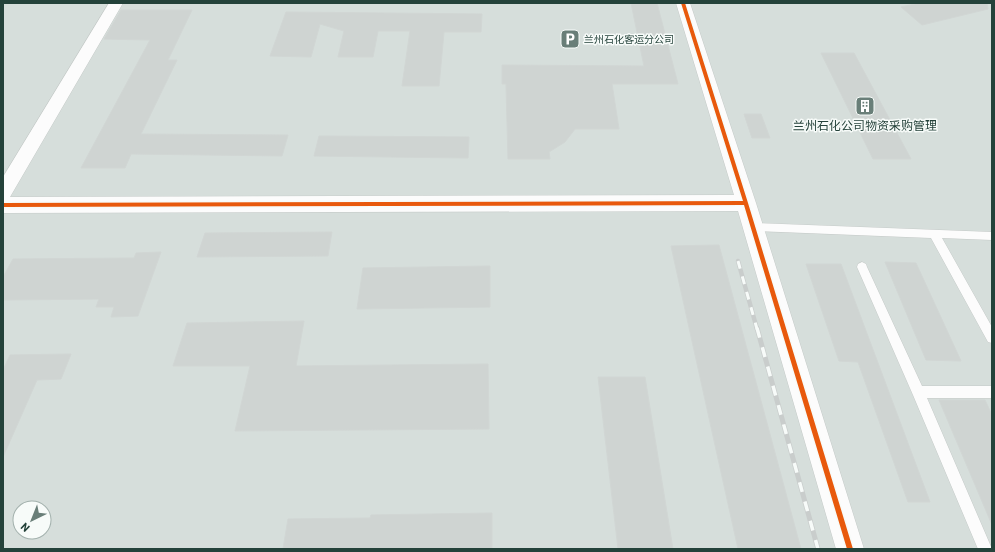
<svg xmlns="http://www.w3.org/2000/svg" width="995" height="552" viewBox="0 0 995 552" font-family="Barlow,'Noto Sans SC',sans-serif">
	<rect width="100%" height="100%" fill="#e8edeb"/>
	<path fill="#d6dedb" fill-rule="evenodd" d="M3,3H992V549H3ZM20,508H44V532H20Z"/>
	<path fill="#cfd4d2" stroke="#d1d6d4" d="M631,3H657L678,84H612L619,129H575L565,142L549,152L550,159H508L506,84H502V65L644,66Z
		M920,3H987L988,9L922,25L901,7Z
		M121,10H192L168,60H177L141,134L288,135L282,156L131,154L125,168H81L150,40L104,39Z
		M286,12L482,14L481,32H444L439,86H402L410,31H378L373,57H338L344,31L320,24L311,57L270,56Z
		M821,53H854L911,159H873Z
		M744,114H761L770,138H752Z
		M319,136L469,137L468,158L314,156Z
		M332,232L328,256L197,257L205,233Z
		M719,245L801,549H738L671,246Z
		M161,252L138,316L111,317L114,307H96L99,299L3,300V277L13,259L134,258L136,253Z
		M885,262L916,263L961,361L926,360Z
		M806,264H841L930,502H908L858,362L839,361Z
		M490,266V307L357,309L363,268Z
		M304,321L296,366L488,364L489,429L235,431L250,366H173L187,323Z
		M71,354L61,379L37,380L3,457V370L10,355Z
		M598,377H645L673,549H618Z
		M939,400H985L992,415V525Z
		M492,513V549H283L288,519L370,518L371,515Z"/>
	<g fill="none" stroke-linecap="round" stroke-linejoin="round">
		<defs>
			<path id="service" d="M753,223L992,232V240L942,238L992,327V343L988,342L931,238L753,231L749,230L748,227L749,224Z
				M862,262L866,264L867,267L922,386H992V398H927L992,549H978L913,395L857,267L858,264Z"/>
			<path id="minor" d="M109,3H123L10,197L734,195L676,3H690L756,203L864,549H836L738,211L3,213V177Z"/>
		</defs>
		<use href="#service" stroke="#c5cac8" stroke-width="1"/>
		<use href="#minor" stroke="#c5cac8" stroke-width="1"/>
		<use href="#service" fill="#fcfcfc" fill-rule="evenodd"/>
		<use href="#minor" fill="#fcfcfc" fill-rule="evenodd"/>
		<defs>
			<path id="rail-far1" d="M738,261L757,329"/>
			<path id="rail" d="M757,328L818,549"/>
		</defs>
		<use href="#rail-far1" stroke="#c9cdcc" stroke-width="4.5"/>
		<use href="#rail" stroke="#c9cdcc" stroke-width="5"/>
		<use href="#rail-far1" stroke="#f7fbf9" stroke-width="3" stroke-dasharray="8" stroke-linecap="butt"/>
		<use href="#rail" stroke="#f7fbf9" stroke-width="3.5" stroke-dasharray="10" stroke-linecap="butt"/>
		<defs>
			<path id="cycleway" d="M681,3H685L748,203L853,549H847L744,205L3,207V203L743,201Z"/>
		</defs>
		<use href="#cycleway" stroke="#f7fbf9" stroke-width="3"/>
		<use href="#cycleway" fill="#e8590c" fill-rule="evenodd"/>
	</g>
	<defs>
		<symbol id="parking-square" viewBox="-11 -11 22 22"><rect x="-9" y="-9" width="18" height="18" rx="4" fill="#697e78" stroke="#f7fbf9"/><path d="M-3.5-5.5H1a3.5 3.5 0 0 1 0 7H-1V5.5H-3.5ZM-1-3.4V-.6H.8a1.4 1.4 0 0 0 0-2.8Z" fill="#fff"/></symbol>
		<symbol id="building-square" viewBox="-11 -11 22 22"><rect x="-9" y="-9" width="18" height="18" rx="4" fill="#697e78" stroke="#f7fbf9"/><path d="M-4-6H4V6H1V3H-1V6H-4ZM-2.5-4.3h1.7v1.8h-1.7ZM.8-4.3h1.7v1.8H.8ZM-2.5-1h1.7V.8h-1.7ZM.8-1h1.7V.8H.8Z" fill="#fff"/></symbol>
	</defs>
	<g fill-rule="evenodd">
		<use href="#parking-square" x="559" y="28" width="22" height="22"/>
		<use href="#building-square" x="854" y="95" width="22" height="22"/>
	</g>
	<g text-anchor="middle" stroke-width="3" stroke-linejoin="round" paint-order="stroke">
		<g font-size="10" fill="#24423a" stroke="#f7fbf9" text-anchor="start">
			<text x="584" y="43">兰州石化客运分公司</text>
		</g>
		<g font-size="12" fill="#24423a" stroke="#f7fbf9">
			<text x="865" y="130">兰州石化公司物资采购管理</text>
		</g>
	</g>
	<rect width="995" height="552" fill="none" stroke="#24423a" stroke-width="8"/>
	<g transform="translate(32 520) rotate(223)"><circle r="19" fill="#f7fbf9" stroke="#a3b1ad"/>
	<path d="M0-3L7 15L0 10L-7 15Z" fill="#697e78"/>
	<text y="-6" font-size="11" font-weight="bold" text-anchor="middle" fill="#24423a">N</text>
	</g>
</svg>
